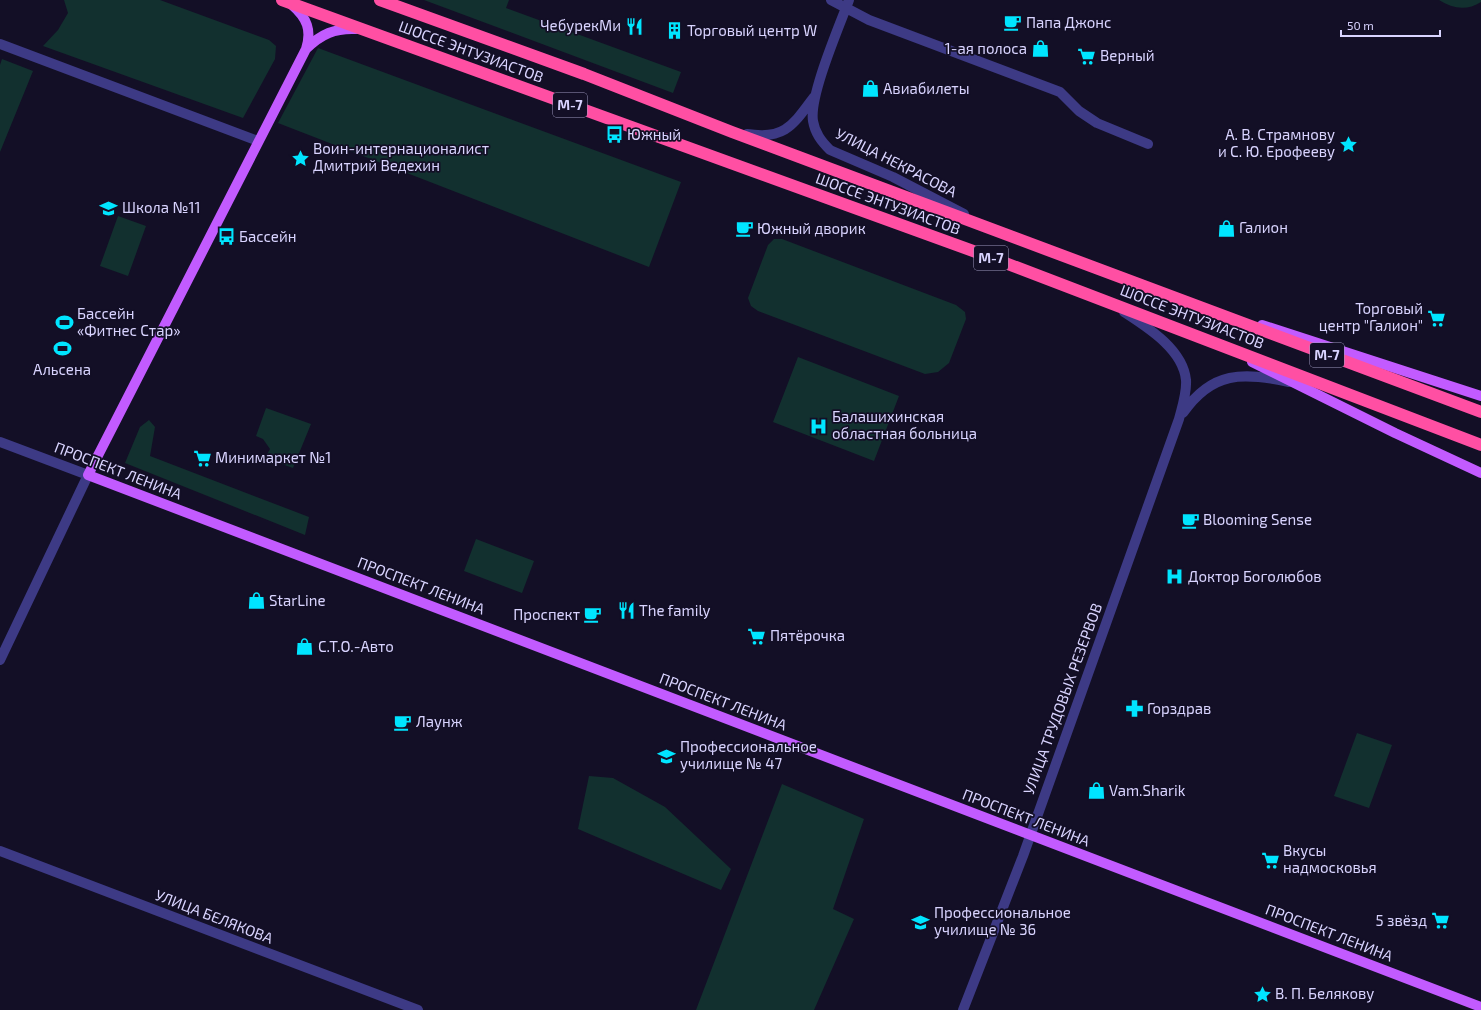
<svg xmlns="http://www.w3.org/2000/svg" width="1481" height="1010" viewBox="0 0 1481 1010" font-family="'Exo 2',sans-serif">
	<rect width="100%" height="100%" fill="#130f26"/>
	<path fill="#12302f" d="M64,0H160L269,40L276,46L275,59L243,118L43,46L58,30L68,13Z
		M424,0H509L506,8L681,72L673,93Z
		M1439,0H1481V2C1467,11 1453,9 1439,0Z
		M318,48L681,182L649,267L278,123Z
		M2,59L33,71L0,152V65Z
		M118,216L146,226L128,276L100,266Z
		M774,239H782L956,305L965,312L966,319L949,363L938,372L925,374L758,311L751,306L748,298L768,245Z
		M798,357L899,396L874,461L773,422Z
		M266,408L311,424L293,468L265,458L270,449L263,439L256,436Z
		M149,420L155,427L150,456L309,517L305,535L125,463L140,427Z
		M476,539L534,561L522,593L464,571Z
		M1357,733L1392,745L1369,808L1334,796Z
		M589,776L613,778L665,807L731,869L721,890L578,829Z
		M782,784L864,819L833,909L854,919L814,1010H696Z"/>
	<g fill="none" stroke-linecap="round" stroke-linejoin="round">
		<path stroke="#3d3a85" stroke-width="10" d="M831,0L869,20L1060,92L1079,111L1097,123L1148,144
			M849,0C839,27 809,96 813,121C815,133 821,141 830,150L893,177L964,214
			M0,44L258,141
			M747,134C785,140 793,125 814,97
			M1183,413C1212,371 1243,372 1289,382
			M0,442L88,475L0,660
			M0,851L418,1010
			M963,1010L1023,856L1179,419C1182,407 1187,393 1186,380C1183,349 1147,327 1124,312"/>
		<path stroke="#c25bff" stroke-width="10" d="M292,5C307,18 312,30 306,49L88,475L1481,1007
			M306,49C321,34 335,28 356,29
			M1262,325L1481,396
			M1252,362L1395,433L1481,473"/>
		<path stroke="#ff4fa3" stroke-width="12" d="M282,0L995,259L1481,445
			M380,0L584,74L732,132L1481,412"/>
	</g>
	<defs>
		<symbol id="cafe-bare" viewBox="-9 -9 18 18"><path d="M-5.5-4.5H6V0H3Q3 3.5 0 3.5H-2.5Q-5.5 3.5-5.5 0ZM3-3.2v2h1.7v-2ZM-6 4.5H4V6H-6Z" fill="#00e5ff" stroke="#130f26" stroke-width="2.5" paint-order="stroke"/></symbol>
		<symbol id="restaurant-bare" viewBox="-9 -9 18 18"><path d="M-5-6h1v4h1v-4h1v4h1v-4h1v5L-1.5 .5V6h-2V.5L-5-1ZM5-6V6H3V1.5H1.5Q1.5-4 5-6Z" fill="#00e5ff" stroke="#130f26" stroke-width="2.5" paint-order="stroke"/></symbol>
		<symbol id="building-bare" viewBox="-9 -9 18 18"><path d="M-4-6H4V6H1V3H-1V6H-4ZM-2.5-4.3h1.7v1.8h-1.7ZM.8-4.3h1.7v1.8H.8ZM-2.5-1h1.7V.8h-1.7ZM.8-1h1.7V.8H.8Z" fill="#00e5ff" stroke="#130f26" stroke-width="2.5" paint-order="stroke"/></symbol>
		<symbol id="shop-bare" viewBox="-9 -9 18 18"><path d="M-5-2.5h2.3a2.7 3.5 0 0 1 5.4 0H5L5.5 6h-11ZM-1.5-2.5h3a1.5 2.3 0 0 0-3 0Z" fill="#00e5ff" stroke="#130f26" stroke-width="2.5" paint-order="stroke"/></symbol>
		<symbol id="supermarket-bare" viewBox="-9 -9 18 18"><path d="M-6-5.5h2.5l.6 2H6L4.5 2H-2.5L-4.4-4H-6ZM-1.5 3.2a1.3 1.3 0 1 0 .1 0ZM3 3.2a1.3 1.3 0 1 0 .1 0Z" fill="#00e5ff" stroke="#130f26" stroke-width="2.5" paint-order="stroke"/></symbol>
		<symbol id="bus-bare" viewBox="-9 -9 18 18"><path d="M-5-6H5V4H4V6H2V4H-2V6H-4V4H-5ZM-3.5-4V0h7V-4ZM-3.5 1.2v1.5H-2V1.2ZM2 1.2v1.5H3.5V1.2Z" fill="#00e5ff" stroke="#130f26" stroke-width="2.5" paint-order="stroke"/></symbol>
		<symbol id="sight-bare" viewBox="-9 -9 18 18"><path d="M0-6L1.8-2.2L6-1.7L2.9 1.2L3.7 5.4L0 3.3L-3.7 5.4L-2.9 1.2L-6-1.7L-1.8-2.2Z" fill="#00e5ff" stroke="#130f26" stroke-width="2.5" paint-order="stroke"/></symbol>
		<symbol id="school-bare" viewBox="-9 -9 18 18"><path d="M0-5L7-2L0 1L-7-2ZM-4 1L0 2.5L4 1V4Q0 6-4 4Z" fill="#00e5ff" stroke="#130f26" stroke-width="2.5" paint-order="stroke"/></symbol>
		<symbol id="stadium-bare" viewBox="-9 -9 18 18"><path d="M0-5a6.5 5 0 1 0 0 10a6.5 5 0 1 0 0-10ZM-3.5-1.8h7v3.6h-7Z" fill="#00e5ff" stroke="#130f26" stroke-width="2.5" paint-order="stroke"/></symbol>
		<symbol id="hospital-bare" viewBox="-9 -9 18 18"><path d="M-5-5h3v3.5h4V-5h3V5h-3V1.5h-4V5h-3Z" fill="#00e5ff" stroke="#130f26" stroke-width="2.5" paint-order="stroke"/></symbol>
		<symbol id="pharmacy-bare" viewBox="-9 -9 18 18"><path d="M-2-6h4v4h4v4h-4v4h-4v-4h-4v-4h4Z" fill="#00e5ff" stroke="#130f26" stroke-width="2.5" paint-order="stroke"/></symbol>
		<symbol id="university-bare" viewBox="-9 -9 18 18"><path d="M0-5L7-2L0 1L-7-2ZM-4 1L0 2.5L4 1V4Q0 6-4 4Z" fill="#00e5ff" stroke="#130f26" stroke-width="2.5" paint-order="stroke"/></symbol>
	</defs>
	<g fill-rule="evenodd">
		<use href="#cafe-bare" x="1000" y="10" width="25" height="25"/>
		<use href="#restaurant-bare" x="622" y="14" width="25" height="25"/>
		<use href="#building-bare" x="662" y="18" width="25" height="25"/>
		<use href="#shop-bare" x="1028" y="36" width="25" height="25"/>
		<use href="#supermarket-bare" x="1074" y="44" width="25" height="25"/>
		<use href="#shop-bare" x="858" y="76" width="25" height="25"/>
		<use href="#bus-bare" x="602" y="122" width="25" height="25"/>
		<use href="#sight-bare" x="1336" y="132" width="25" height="25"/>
		<use href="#sight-bare" x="288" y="146" width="25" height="25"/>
		<use href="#school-bare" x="96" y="196" width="25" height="25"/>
		<use href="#shop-bare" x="1214" y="216" width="25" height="25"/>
		<use href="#cafe-bare" x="732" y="216" width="25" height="25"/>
		<use href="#bus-bare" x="214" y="224" width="25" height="25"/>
		<use href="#supermarket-bare" x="1424" y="306" width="25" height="25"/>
		<use href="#stadium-bare" x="52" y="310" width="25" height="25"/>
		<use href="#stadium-bare" x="50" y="336" width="25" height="25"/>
		<use href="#hospital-bare" x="806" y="414" width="25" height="25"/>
		<use href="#supermarket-bare" x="190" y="446" width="25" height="25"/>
		<use href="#cafe-bare" x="1178" y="508" width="25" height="25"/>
		<use href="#hospital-bare" x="1162" y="564" width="25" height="25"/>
		<use href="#shop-bare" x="244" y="588" width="25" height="25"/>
		<use href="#restaurant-bare" x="614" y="598" width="25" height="25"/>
		<use href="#cafe-bare" x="580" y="602" width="25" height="25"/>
		<use href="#supermarket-bare" x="744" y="624" width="25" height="25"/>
		<use href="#shop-bare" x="292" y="634" width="25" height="25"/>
		<use href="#pharmacy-bare" x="1122" y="696" width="25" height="25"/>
		<use href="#cafe-bare" x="390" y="710" width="25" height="25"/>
		<use href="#university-bare" x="654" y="744" width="25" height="25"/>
		<use href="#shop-bare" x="1084" y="778" width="25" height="25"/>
		<use href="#supermarket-bare" x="1258" y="848" width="25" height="25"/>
		<use href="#supermarket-bare" x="1428" y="908" width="25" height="25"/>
		<use href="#university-bare" x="908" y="910" width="25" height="25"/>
		<use href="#sight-bare" x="1250" y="982" width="25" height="25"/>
	</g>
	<g text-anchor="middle" stroke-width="3.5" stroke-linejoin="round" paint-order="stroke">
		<g fill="#130f26" stroke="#9e99be" stroke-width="1">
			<rect x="553" y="93" width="34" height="24" rx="3"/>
			<rect x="974" y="246" width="34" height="24" rx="3"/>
			<rect x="1310" y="343" width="34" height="24" rx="3"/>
		</g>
		<g font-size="14" font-weight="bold" fill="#d9d4ff">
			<text x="570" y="110">М-7</text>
			<text x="991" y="263">М-7</text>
			<text x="1327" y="360">М-7</text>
		</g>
		<g font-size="15" fill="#d9d4ff" stroke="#130f26" text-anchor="start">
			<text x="1026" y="28">Папа Джонс</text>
			<text x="621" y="31" text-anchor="end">ЧебурекМи</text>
			<text x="687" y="36">Торговый центр W</text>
			<text x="1027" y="54" text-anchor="end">1-ая полоса</text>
			<text x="1100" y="61">Верный</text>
			<text x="883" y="94">Авиабилеты</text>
			<text x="627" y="140">Южный</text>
			<text x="1335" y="140" text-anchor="end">А. В. Страмнову<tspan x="1335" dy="17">и С. Ю. Ерофееву</tspan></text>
			<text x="313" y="154">Воин-интернационалист<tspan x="313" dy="17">Дмитрий Ведехин</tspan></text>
			<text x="122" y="213">Школа №11</text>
			<text x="1239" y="233">Галион</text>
			<text x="757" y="234">Южный дворик</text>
			<text x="239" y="242">Бассейн</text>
			<text x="1423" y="314" text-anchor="end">Торговый<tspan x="1423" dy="17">центр "Галион"</tspan></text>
			<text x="77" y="319">Бассейн<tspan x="77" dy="17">«Фитнес Стар»</tspan></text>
			<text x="62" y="375" text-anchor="middle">Альсена</text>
			<text x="832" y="422">Балашихинская<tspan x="832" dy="17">областная больница</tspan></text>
			<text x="215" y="463">Минимаркет №1</text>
			<text x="1203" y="525">Blooming Sense</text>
			<text x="1188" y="582">Доктор Боголюбов</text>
			<text x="269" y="606">StarLine</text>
			<text x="639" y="616">The family</text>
			<text x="580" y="620" text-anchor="end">Проспект</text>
			<text x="770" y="641">Пятёрочка</text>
			<text x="318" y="652">С.Т.О.-Авто</text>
			<text x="1147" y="714">Горздрав</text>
			<text x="416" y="727">Лаунж</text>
			<text x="680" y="752">Профессиональное<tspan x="680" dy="17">училище № 47</tspan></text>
			<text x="1109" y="796">Vam.Sharik</text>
			<text x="1283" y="856">Вкусы<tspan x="1283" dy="17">надмосковья</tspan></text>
			<text x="934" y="918">Профессиональное<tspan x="934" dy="17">училище № 36</tspan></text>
			<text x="1427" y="926" text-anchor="end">5 звёзд</text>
			<text x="1275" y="999">В. П. Белякову</text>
		</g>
		<g font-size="15" fill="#d9d4ff" stroke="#130f26">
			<text transform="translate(471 52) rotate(20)" y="5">ШОССЕ ЭНТУЗИАСТОВ</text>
			<text transform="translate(896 163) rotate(27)" y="5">УЛИЦА НЕКРАСОВА</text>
			<text transform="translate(888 204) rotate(20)" y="5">ШОССЕ ЭНТУЗИАСТОВ</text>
			<text transform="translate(1192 317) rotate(21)" y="5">ШОССЕ ЭНТУЗИАСТОВ</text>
			<text transform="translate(118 471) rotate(21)" y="5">ПРОСПЕКТ ЛЕНИНА</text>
			<text transform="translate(421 586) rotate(21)" y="5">ПРОСПЕКТ ЛЕНИНА</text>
			<text transform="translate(1063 699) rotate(-70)" y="5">УЛИЦА ТРУДОВЫХ РЕЗЕРВОВ</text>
			<text transform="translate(723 702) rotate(21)" y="5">ПРОСПЕКТ ЛЕНИНА</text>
			<text transform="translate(1026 818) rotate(21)" y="5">ПРОСПЕКТ ЛЕНИНА</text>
			<text transform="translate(214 917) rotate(21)" y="5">УЛИЦА БЕЛЯКОВА</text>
			<text transform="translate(1329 933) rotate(21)" y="5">ПРОСПЕКТ ЛЕНИНА</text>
		</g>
	</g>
	<path d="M1341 30v6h99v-6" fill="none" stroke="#d9d4ff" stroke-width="2"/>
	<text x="1347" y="30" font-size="12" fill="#d9d4ff" stroke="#130f26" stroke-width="3" paint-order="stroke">50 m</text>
</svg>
